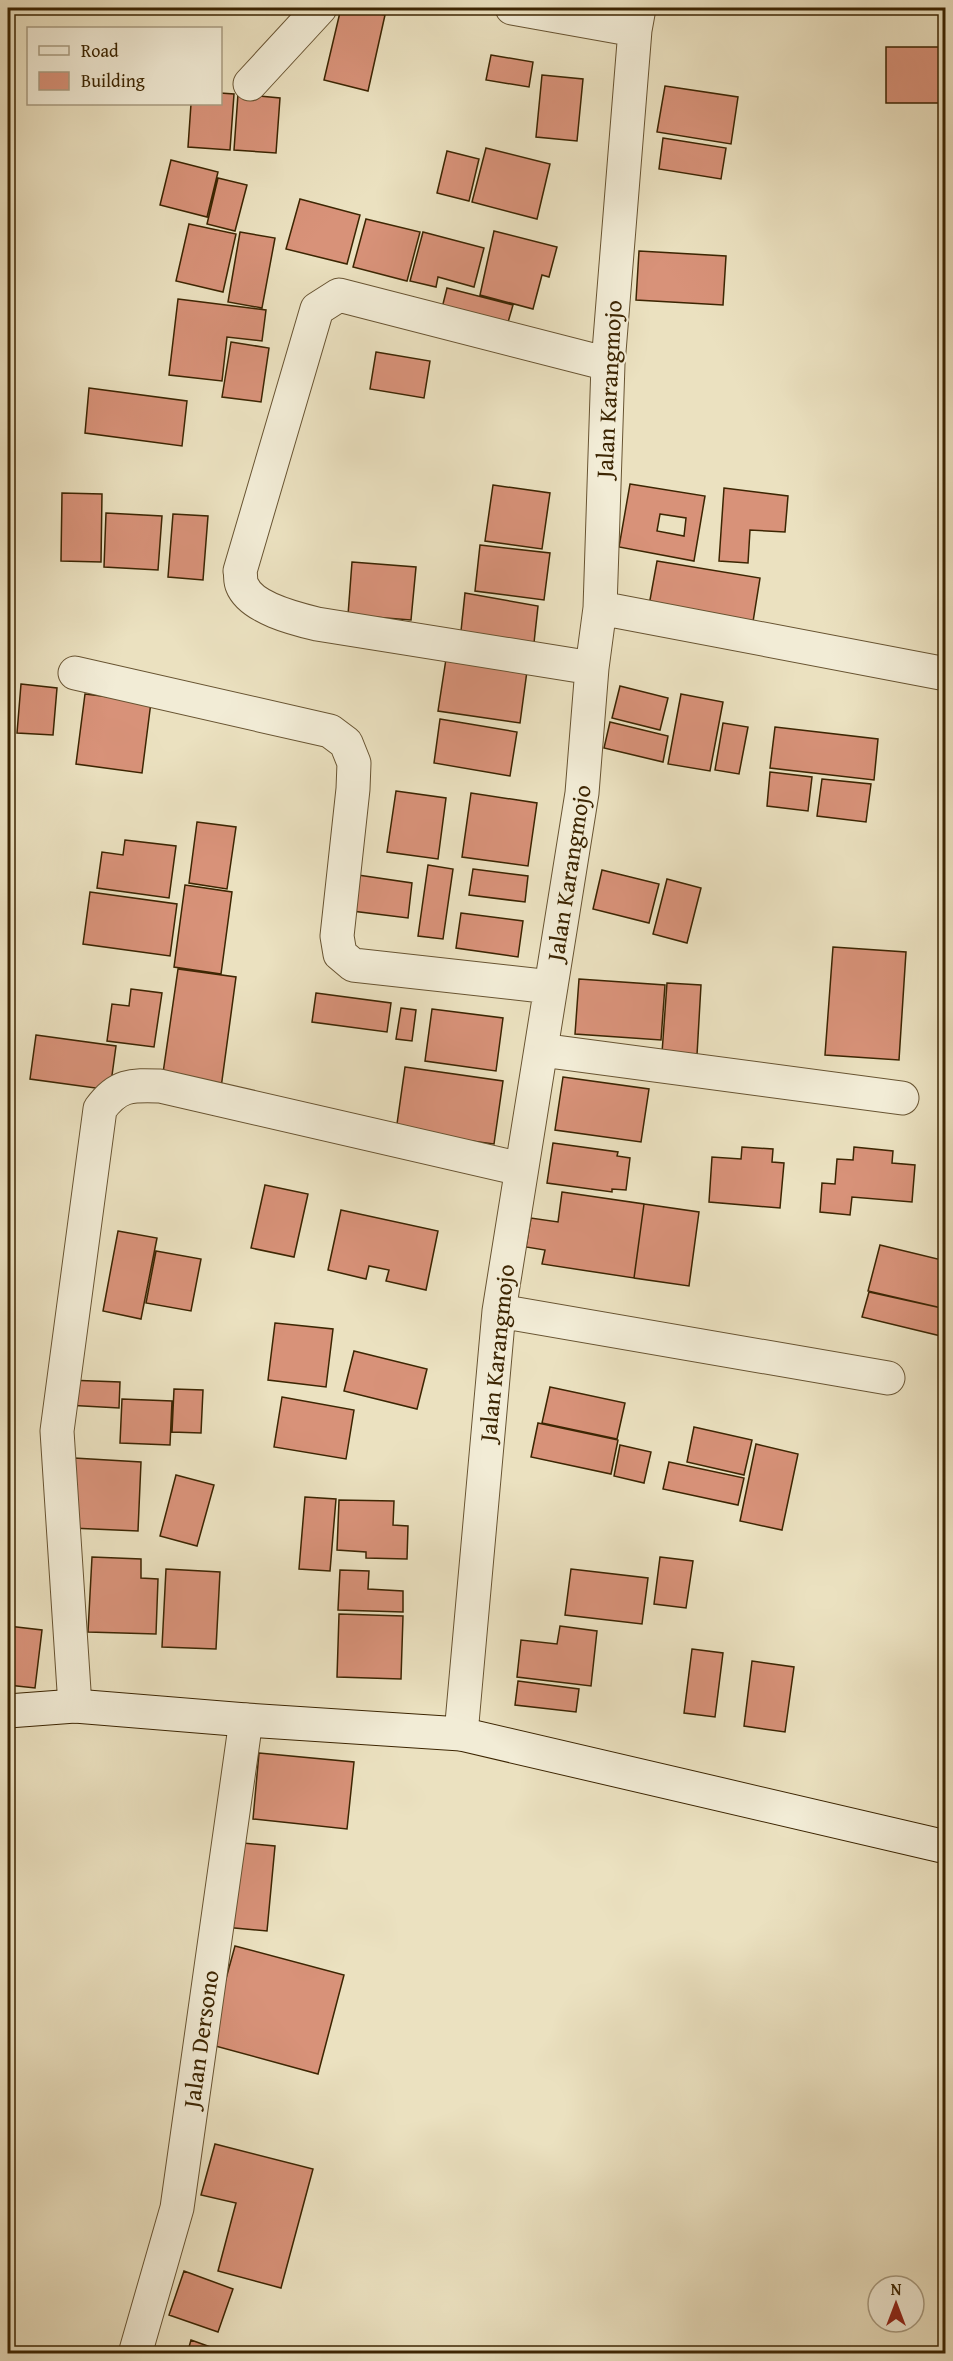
<svg xmlns="http://www.w3.org/2000/svg" width="953" height="2361" viewBox="0 0 953 2361" font-family="'Gentium Book Plus',serif">
	<rect width="100%" height="100%" fill="#ebe1c0"/>
	<filter id="stains"><feTurbulence type="fractalNoise" baseFrequency=".00333" numOctaves="4"/><feColorMatrix values="0 0 0 0 .2 0 0 0 0 .09 0 0 0 0 .02 0 0 0 .5 -.17"/></filter>
	<radialGradient id="worn" r=".72"><stop offset=".6" stop-color="#630" stop-opacity="0"/><stop offset="1" stop-color="#630" stop-opacity=".3"/></radialGradient>
	<path fill="#d89279" stroke="#3c2502" stroke-width="1.5" fill-rule="evenodd" d="M341,8H353L385,15L368,91L324,80Z
		M886,47H946V103H886Z
		M491,55L533,62L529,87L486,80Z
		M542,75L583,79L577,141L536,137Z
		M665,86L738,97L731,144L657,132Z
		M220,93L234,94L230,150L188,147L191,104H220Z
		M238,94L280,98L276,153L234,150Z
		M663,138L726,148L721,179L659,169Z
		M486,148L550,164L537,219L472,202Z
		M447,151L479,159L469,201L437,193Z
		M171,160L218,172L207,217L160,205Z
		M218,178L247,185L235,231L207,224Z
		M300,199L360,215L347,264L286,249Z
		M941,211H946V262H941Z
		M366,219L420,232L407,281L353,267Z
		M189,224L236,234L223,292L176,281Z
		M494,231L557,247L549,277L542,275L533,309L480,295Z
		M240,232L275,238L262,308L228,302Z
		M423,232L484,248L474,287L438,277L436,287L410,281Z
		M639,251L726,256L723,305L636,300Z
		M447,288L513,305L504,336L439,320Z
		M178,299L266,310L262,341L227,337L222,381L169,375Z
		M231,342L269,348L261,402L222,397Z
		M376,352L430,361L424,398L370,389Z
		M89,388L187,401L182,446L85,433Z
		M630,484L705,496L694,561L619,547ZM660,514L686,518L684,536L657,531Z
		M493,485L550,493L542,549L485,541Z
		M724,488L788,496L785,532L750,530L748,563L719,561Z
		M62,493L102,494L101,562L61,561Z
		M106,513L162,516L158,570L104,567Z
		M173,514L208,516L203,580L168,577Z
		M942,528H946V605H939Z
		M480,545L550,553L544,600L475,591Z
		M657,561L760,578L752,628L648,611Z
		M352,562L416,567L411,620L348,615Z
		M465,593L538,606L534,643L461,631Z
		M446,659L527,671L520,723L438,711Z
		M21,684L57,688L53,735L17,733Z
		M620,686L668,698L660,730L612,718Z
		M85,694L151,702L142,773L76,764Z
		M681,694L723,702L710,771L668,764Z
		M440,719L517,732L510,776L434,763Z
		M610,722L668,736L663,762L604,748Z
		M723,723L748,727L739,774L715,770Z
		M775,727L878,739L874,780L770,768Z
		M770,772L812,777L808,811L767,806Z
		M822,779L871,784L866,822L817,816Z
		M396,791L446,798L438,859L387,852Z
		M471,793L537,803L528,866L462,857Z
		M197,822L236,827L227,889L189,883Z
		M125,840L176,846L169,898L97,888L102,852L123,855Z
		M428,865L453,869L443,939L418,936Z
		M473,869L528,876L525,902L469,895Z
		M602,870L659,884L649,923L593,909Z
		M358,875L412,883L408,918L352,911Z
		M667,879L701,888L687,943L653,934Z
		M185,885L232,892L221,974L174,967Z
		M90,892L177,904L170,956L83,944Z
		M461,913L523,921L518,957L456,948Z
		M833,947L906,952L899,1060L825,1055Z
		M178,969L236,977L221,1088L162,1080Z
		M579,979L665,985L661,1040L575,1034Z
		M667,983L701,985L697,1055L662,1053Z
		M131,989L162,993L154,1047L107,1041L112,1004L129,1006Z
		M316,993L391,1003L387,1032L312,1022Z
		M401,1008L416,1010L412,1041L396,1039Z
		M432,1009L503,1018L496,1071L425,1061Z
		M36,1035L116,1046L110,1090L30,1079Z
		M405,1067L503,1081L494,1144L396,1131Z
		M563,1077L649,1089L641,1142L555,1130Z
		M553,1143L618,1152L617,1156L630,1158L626,1190L612,1189V1192L547,1183Z
		M742,1147L773,1149L772,1162L784,1163L780,1208L709,1202L712,1157L741,1159Z
		M854,1147L893,1151L892,1163L915,1165L912,1202L852,1197L850,1215L820,1212L822,1183L835,1184L837,1159L853,1160Z
		M265,1185L308,1194L294,1257L251,1248Z
		M562,1192L644,1204L634,1278L542,1264L545,1250L526,1247L531,1218L558,1222Z
		M644,1204L699,1212L689,1286L634,1278Z
		M341,1210L438,1231L426,1290L386,1281L389,1270L369,1266L366,1279L328,1270Z
		M118,1231L157,1238L141,1319L103,1311Z
		M880,1245L946,1261V1309L868,1291Z
		M156,1251L201,1259L191,1311L146,1303Z
		M869,1292L946,1309L945,1337L862,1317Z
		M275,1323L333,1329L326,1387L268,1380Z
		M354,1351L427,1369L417,1409L344,1391Z
		M67,1380L120,1382L119,1408L66,1405Z
		M550,1387L625,1403L617,1439L542,1423Z
		M174,1389L203,1390L201,1433L172,1432Z
		M282,1397L354,1410L346,1459L274,1447Z
		M122,1399L172,1401L170,1445L120,1443Z
		M538,1423L618,1440L611,1474L531,1457Z
		M694,1427L752,1440L744,1475L687,1462Z
		M756,1444L798,1454L782,1530L740,1521Z
		M620,1445L651,1452L644,1483L614,1476Z
		M74,1458L141,1462L138,1531L71,1528Z
		M669,1462L744,1478L738,1505L663,1489Z
		M176,1475L214,1485L197,1546L160,1536Z
		M305,1497L336,1499L330,1571L299,1569Z
		M339,1500L394,1501L393,1525L408,1526L407,1559L366,1558V1552L337,1550Z
		M92,1557L141,1559V1578L158,1579L156,1634L88,1632Z
		M660,1557L693,1561L686,1608L654,1604Z
		M166,1569L220,1572L216,1649L162,1647Z
		M571,1569L648,1578L642,1624L565,1615Z
		M340,1570L369,1571L368,1589L403,1591V1612L338,1610Z
		M339,1614L403,1616L401,1679L337,1677Z
		M8,1626L42,1630L35,1688L8,1685Z
		M560,1626L597,1631L591,1686L517,1677L521,1640L557,1644Z
		M692,1649L723,1653L715,1717L684,1713Z
		M752,1661L794,1667L785,1732L744,1726Z
		M518,1681L579,1689L576,1712L515,1705Z
		M259,1753L354,1762L347,1829L253,1819Z
		M232,1842L275,1846L267,1931L224,1927Z
		M235,1946L344,1975L318,2074L208,2044Z
		M215,2144L313,2169L281,2288L218,2271L236,2203L201,2195Z
		M184,2271L233,2289L218,2332L169,2315Z
		M191,2340L230,2354H187Z"/>
	<g fill="none" stroke-linecap="round" stroke-linejoin="round">
		<defs>
			<path id="minor" d="M512,8L635,30
				M250,84L320,8
				M600,608L946,674
				M592,668L317,624C296,619 251,608 242,585C240,581 241,575 240,571L317,309L339,295L608,364
				M75,673L330,731L346,743L354,763L353,789L337,936L340,954L353,965L551,987
				M541,1050L902,1098
				M499,1311L888,1378
				M75,1706L57,1431L100,1109C118,1084 132,1085 160,1086L521,1169
				M461,1734L499,1311L582,793L592,668L600,608L608,364L635,30L639,8
				M135,2354L177,2208L246,1720"/>
			<path id="secondary" d="M8,1711L75,1706L246,1720L461,1734L946,1847"/>
		</defs>
		<use href="#minor" stroke="#685432" stroke-width="35"/>
		<use href="#secondary" stroke="#3c2502" stroke-width="35"/>
		<use href="#minor" stroke="#f2ecd6" stroke-width="33"/>
		<use href="#secondary" stroke="#f2ecd6" stroke-width="33"/>
	</g>
	<g text-anchor="middle" stroke-width="4.5" stroke-linejoin="round" paint-order="stroke">
		<g font-size="24" fill="#3c2502" stroke="#f2ecd6">
			<text transform="translate(609 389) rotate(-87)" y="8">Jalan Karangmojo</text>
			<text transform="translate(569 873) rotate(-81)" y="8">Jalan Karangmojo</text>
			<text transform="translate(497 1353) rotate(-84)" y="8">Jalan Karangmojo</text>
			<text transform="translate(201 2039) rotate(-82)" y="8">Jalan Dersono</text>
		</g>
	</g>
	<rect width="953" height="2361" fill="none" stroke="#ebe1c0" stroke-width="30"/>
	<rect x="9" y="9" width="935" height="2343" fill="none" stroke="#3c2502" stroke-width="3"/>
	<rect x="15" y="15" width="923" height="2331" fill="none" stroke="#3c2502" stroke-width="1.5"/>
	<rect x="27" y="27" width="195" height="78" fill="#f2ecd6" stroke="#a99c81" stroke-width="1.5"/>
	<rect x="39" y="46" width="30" height="9" fill="#f2ecd6" stroke="#a99c81" stroke-width="1.5"/>
	<text x="81" y="57" font-size="18" fill="#3c2502">Road</text>
	<rect x="39" y="72" width="30" height="18" fill="#d89279" stroke="#a99c81" stroke-width="1.5"/>
	<text x="81" y="87" font-size="18" fill="#3c2502">Building</text>
	<g transform="translate(896 2304)"><circle r="28" fill="#f2ecd6" stroke="#a99c81" stroke-width="1.5"/>
	<path d="M0-4.5L10 22L0 15L-10 22Z" fill="#8f2418"/>
	<text y="-9" font-size="16" font-weight="bold" text-anchor="middle" fill="#3c2502">N</text>
	</g>
	<rect width="100%" height="100%" filter="url(#stains)"/>
	<rect width="100%" height="100%" fill="url(#worn)"/>
</svg>
